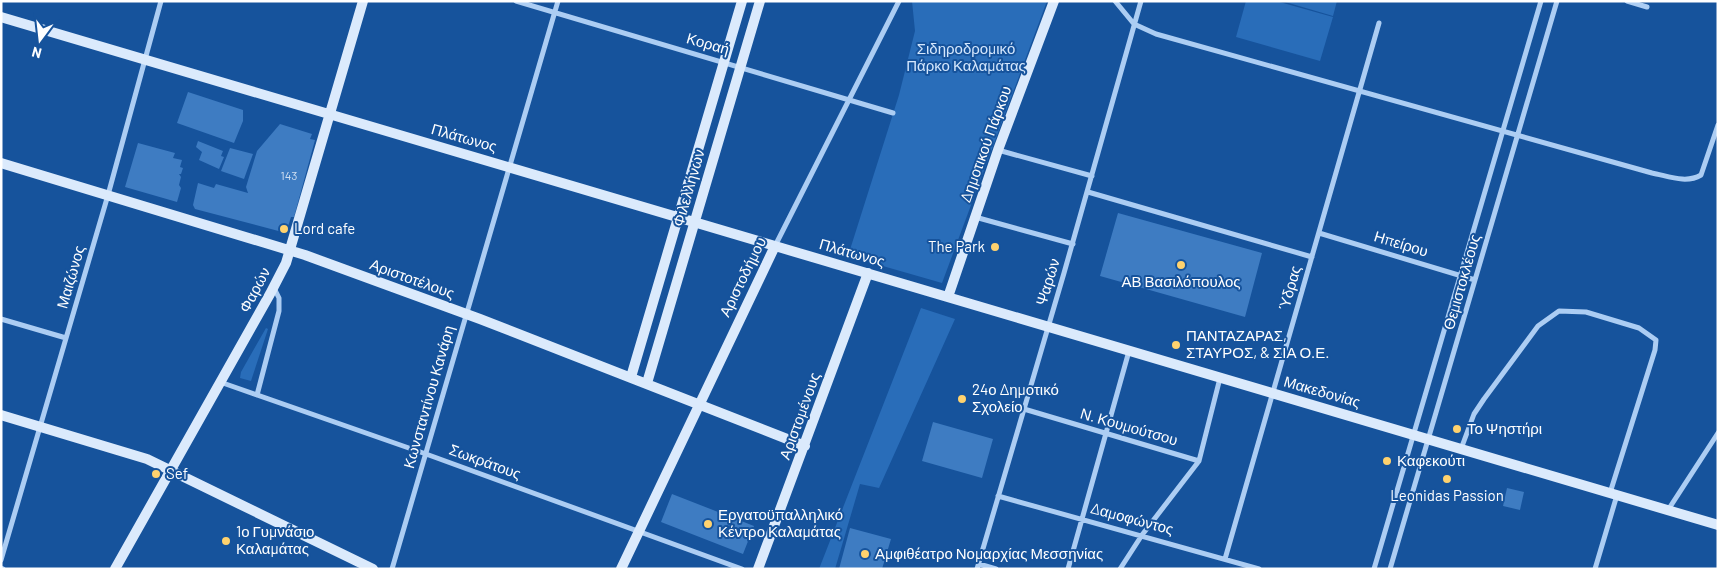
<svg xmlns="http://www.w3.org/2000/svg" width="1719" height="570" viewBox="0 0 1719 570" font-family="Barlow,sans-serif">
	<rect width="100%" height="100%" fill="#16539c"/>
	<path fill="#296db9" d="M912,1H1047L942,283L848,256L899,95L915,31Z
		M1246,1H1276L1333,17L1320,61L1236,37Z
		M1282,1H1337L1333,16Z
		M921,308L955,319L879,488L860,484L835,569H819Z
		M266,328L268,329L251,381L240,378L241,372Z"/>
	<path fill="#3e7cc2" d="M188,92L243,110V121L234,143L177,123Z
		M280,124L312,134L310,139L315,140L294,217H291L286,233L195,209L193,205L198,183L214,188L216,184L248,193L246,187L257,151Z
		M198,141L223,151L221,156L224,157L219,169L199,160L202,152L196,147Z
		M138,143L175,153L173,158L182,160L180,167L183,168L181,174H179L181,177L179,185L181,188L177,202L125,187Z
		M230,148L253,154L244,179L221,171Z
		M1118,213L1262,253L1245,317L1100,276Z
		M933,422L993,439L982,478L922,461Z
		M1507,488L1524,492L1520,510L1503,506Z
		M672,494L754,526L743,554L661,522Z
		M850,528L891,539L882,569H839Z"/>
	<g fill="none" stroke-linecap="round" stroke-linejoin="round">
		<path stroke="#accdf3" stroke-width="5" d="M516,1L893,113
			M1115,1L1134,24L1156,34L1652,173C1668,176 1686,184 1701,175L1718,125
			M1627,1L1647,7
			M998,150L1092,176
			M1088,192L1312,257
			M975,217L1073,244
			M1319,233L1475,280
			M775,246L899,1
			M1,319L66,338
			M220,382L426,454L742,569
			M257,395L279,311V298L274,288
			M1024,409L1199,461
			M1461,449L1474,414L1484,399L1538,326L1559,311L1586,312L1639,328L1656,340L1655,350L1610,493
			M998,496L1259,569
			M1668,510L1718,433
			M1225,559L1379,23
			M1,560L108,195L161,1
			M979,564L996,569
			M1,568L3,569
			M392,569L558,1
			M977,569L1064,273L1141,1
			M1068,569L1129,351
			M1120,569L1142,535L1199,461L1220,378
			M1374,569L1541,1
			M1390,569L1557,1
			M1595,569L1617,495"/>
		<path stroke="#dbeafc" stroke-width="10" d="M1,17L1718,525
			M1,163L305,255L480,319L805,446
			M948,297L998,150L1054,1
			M631,377L742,1
			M647,383L760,1
			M1,415L147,459L373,569
			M115,569L270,294L286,263L363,1
			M621,569L775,246
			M758,569L868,273"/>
	</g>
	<g fill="#ffd26e" stroke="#16539c" stroke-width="2">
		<circle cx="284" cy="229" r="5"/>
		<circle cx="995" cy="247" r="5"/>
		<circle cx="1181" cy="265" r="5"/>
		<circle cx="1176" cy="345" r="5"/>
		<circle cx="962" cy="399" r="5"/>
		<circle cx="1457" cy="429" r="5"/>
		<circle cx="1387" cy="461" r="5"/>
		<circle cx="156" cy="474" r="5"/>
		<circle cx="1447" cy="479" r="5"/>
		<circle cx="708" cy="524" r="5"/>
		<circle cx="226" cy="541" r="5"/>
		<circle cx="865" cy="554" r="5"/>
	</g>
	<g text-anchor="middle" stroke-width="4" stroke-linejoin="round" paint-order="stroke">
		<g font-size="12" fill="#cfdef0">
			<text x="289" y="180">143</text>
		</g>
		<g font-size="15" fill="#fff" stroke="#16539c">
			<text transform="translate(708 44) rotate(16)" y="5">Κοραή</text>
			<text transform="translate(464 138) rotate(16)" y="5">Πλάτωνος</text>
			<text transform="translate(986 144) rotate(-70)" y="5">Δημοτικού Πάρκου</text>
			<text transform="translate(689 188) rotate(-74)" y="5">Φιλελλήνων</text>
			<text transform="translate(1401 244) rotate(17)" y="5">Ηπείρου</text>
			<text transform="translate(852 253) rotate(16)" y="5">Πλάτωνος</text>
			<text transform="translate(71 277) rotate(-74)" y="5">Μαιζώνος</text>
			<text transform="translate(743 277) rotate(-64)" y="5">Αριστοδήμου</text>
			<text transform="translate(412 279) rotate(20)" y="5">Αριστοτέλους</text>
			<text transform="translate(1048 282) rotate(-73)" y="5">Ψαρών</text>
			<text transform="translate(1462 282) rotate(-74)" y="5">Θεμιστοκλέους</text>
			<text transform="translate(1290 288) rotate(-74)" y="5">Ύδρας</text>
			<text transform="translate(255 290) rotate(-62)" y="5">Φαρών</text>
			<text transform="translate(1322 392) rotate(16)" y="5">Μακεδονίας</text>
			<text transform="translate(429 397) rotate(-74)" y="5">Κωνσταντίνου Κανάρη</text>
			<text transform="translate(800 416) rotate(-70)" y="5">Αριστομένους</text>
			<text transform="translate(1129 427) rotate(16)" y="5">Ν. Κουμούτσου</text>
			<text transform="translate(485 462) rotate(20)" y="5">Σωκράτους</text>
			<text transform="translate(1132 519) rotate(15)" y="5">Δαμοφώντος</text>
		</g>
		<g font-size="15" fill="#d4e7fd" stroke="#16539c">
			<text x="966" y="54">Σιδηροδρομικό<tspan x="966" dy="17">Πάρκο Καλαμάτας</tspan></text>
		</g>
		<g font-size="15" fill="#fff" stroke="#16539c" text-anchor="start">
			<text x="294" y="234">Lord cafe</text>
			<text x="985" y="252" text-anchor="end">The Park</text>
			<text x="1181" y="287" text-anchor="middle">ΑΒ Βασιλόπουλος</text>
			<text x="1186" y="341">ΠΑΝΤΑΖΑΡΑΣ,<tspan x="1186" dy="17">ΣΤΑΥΡΟΣ, &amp; ΣΙΑ Ο.Ε.</tspan></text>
			<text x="972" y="395">24ο Δημοτικό<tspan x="972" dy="17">Σχολείο</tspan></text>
			<text x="1467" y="434">Το Ψηστήρι</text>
			<text x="1397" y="466">Καφεκούτι</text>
			<text x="166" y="479">Sef</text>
			<text x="1447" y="501" text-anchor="middle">Leonidas Passion</text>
			<text x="718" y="520">Εργατοϋπαλληλικό<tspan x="718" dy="17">Κέντρο Καλαμάτας</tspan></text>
			<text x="236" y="537">1ο Γυμνάσιο<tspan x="236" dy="17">Καλαμάτας</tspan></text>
			<text x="875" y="559">Αμφιθέατρο Νομαρχίας Μεσσηνίας</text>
		</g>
	</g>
	<rect width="1719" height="570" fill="none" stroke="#ffffff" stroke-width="5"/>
	<g transform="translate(40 40) rotate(195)" stroke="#16539c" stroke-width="4" paint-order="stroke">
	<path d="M0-4L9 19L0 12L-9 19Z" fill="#ffffff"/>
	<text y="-8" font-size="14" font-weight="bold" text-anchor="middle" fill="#ffffff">N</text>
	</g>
</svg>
